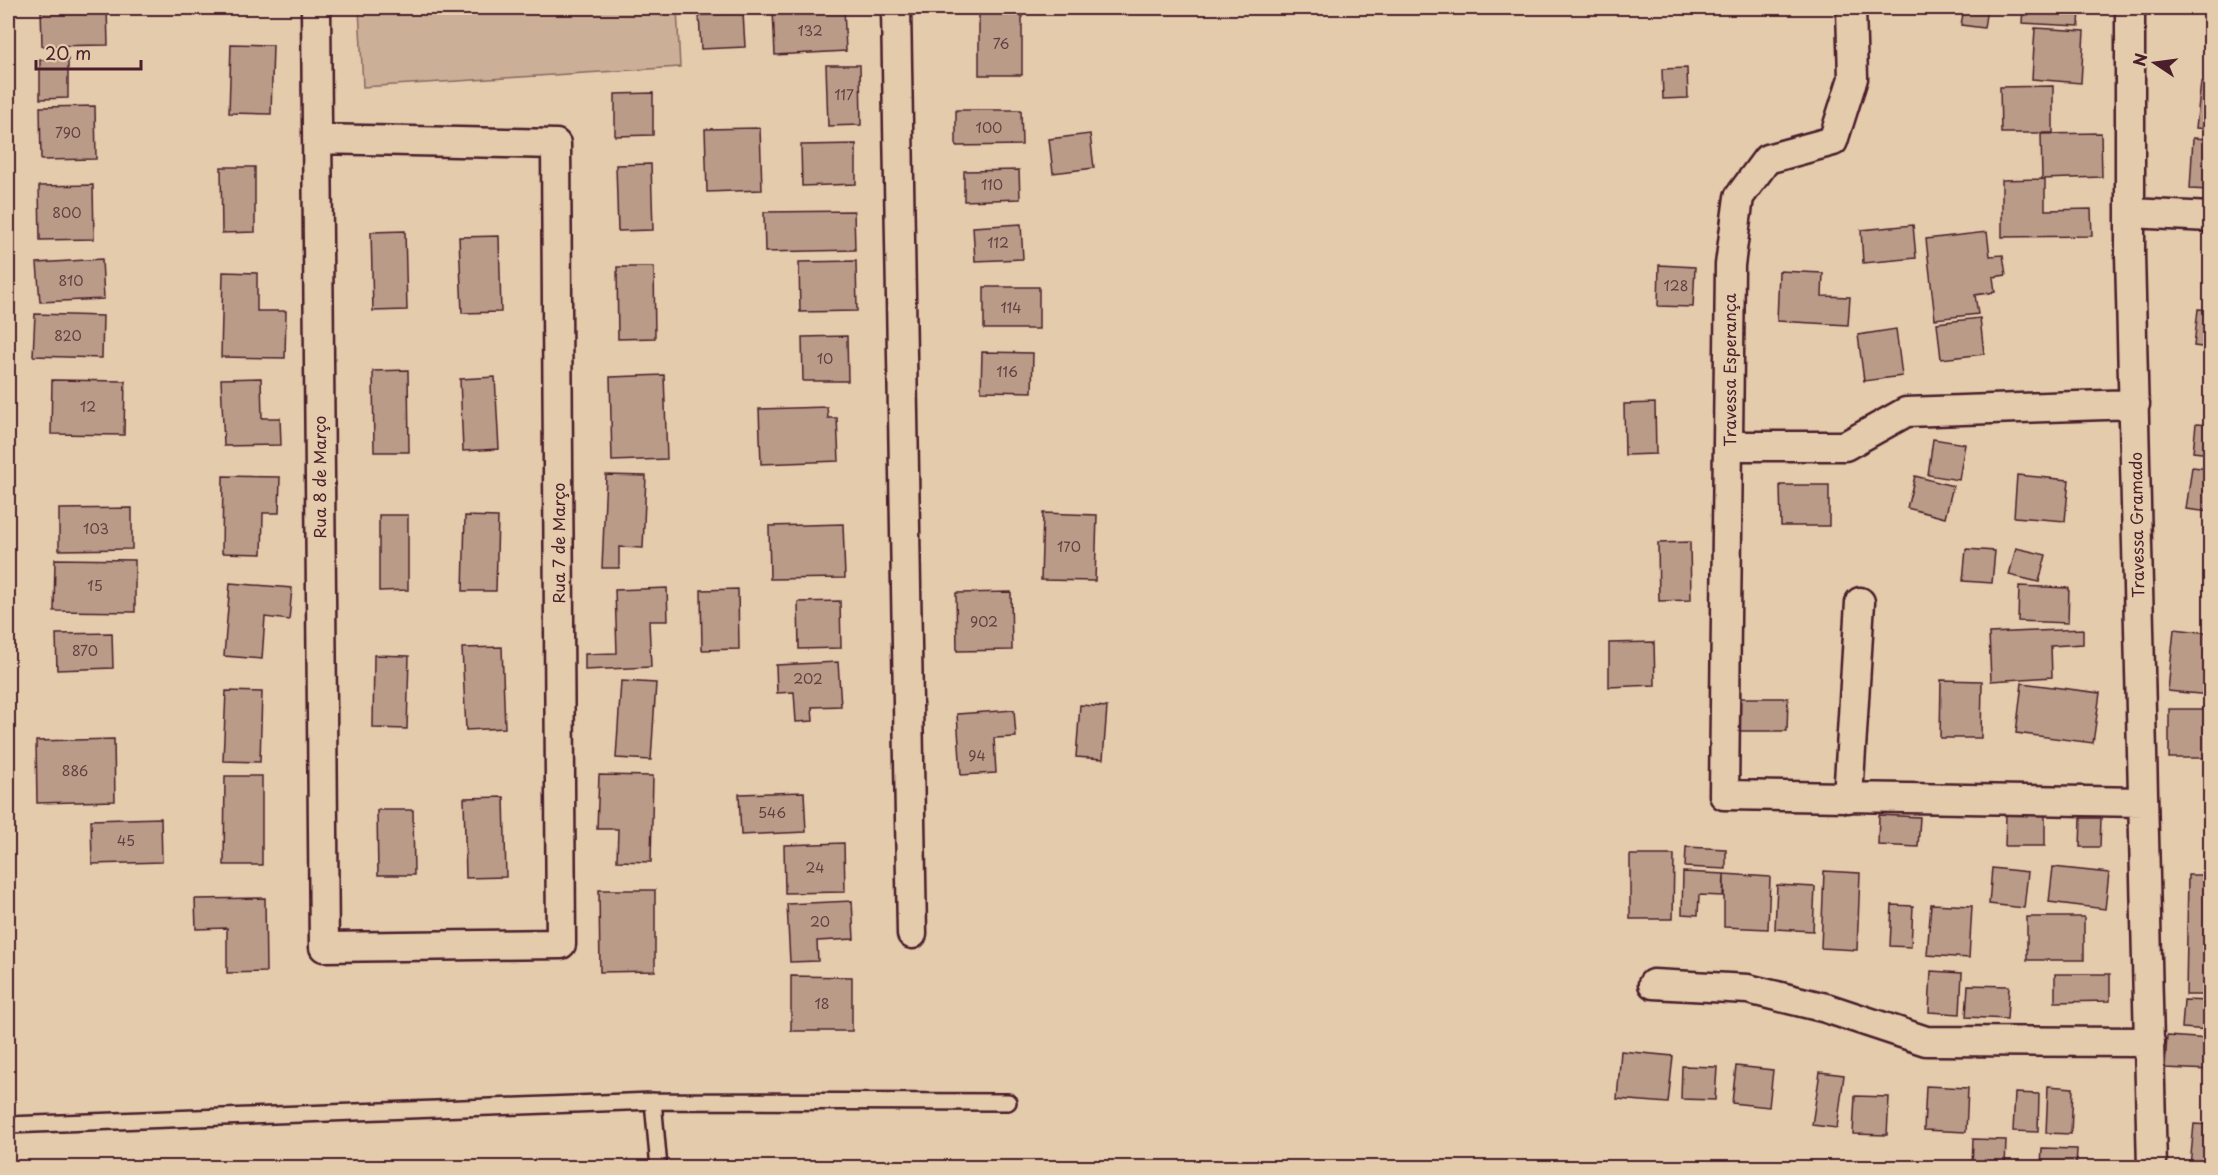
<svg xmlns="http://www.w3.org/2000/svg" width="2218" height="1175" viewBox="0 0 2218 1175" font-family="'Playpen Sans',sans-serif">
	<rect width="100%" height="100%" fill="#e4cbac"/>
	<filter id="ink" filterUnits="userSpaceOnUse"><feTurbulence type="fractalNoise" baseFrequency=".0167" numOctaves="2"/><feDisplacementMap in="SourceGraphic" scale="12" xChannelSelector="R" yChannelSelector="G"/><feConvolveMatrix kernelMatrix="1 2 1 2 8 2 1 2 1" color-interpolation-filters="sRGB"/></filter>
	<g filter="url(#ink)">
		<path fill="#cbaf97" stroke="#8a6761" stroke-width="1.5" d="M359,8H677L680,67L363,87Z"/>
		<path fill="#b99b88" stroke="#4a1f2b" stroke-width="1.5" d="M41,8H107L108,45L42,46Z
			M844,8L846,51L775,55L773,10Z
			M1964,8H1987L1984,28L1961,25Z
			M2023,8H2080L2079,26L2022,23Z
			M743,13L745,47L701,49L699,15Z
			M979,14H1022V75H979Z
			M2035,28L2084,31L2081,83L2032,79Z
			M231,44L273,45L271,114L229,113Z
			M68,59V98L40,99V60Z
			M826,65H860L861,125L828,126Z
			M1687,68L1688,98L1663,99L1662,69Z
			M2201,82L2210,83V129L2196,128Z
			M2053,86V133H2001L2000,87Z
			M653,93V135L615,136V94Z
			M95,106L96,159L41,160L40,107Z
			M956,110H1021L1022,145L956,146Z
			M760,128L762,190L707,192L705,129Z
			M2101,133L2102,177L2042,179L2041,134Z
			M1090,134L1094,168L1053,173L1049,139Z
			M2193,138L2210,139V190L2190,189Z
			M856,144V184L802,186L801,145Z
			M651,164L653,230L618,231L616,165Z
			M221,167H255V232L222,233Z
			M1019,170L1020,199L964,201V171Z
			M2045,179V210L2091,209L2092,236L2002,237V180Z
			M93,185L94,239L40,240L39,186Z
			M854,211L855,250L765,252L764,212Z
			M1021,224L1023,259L975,261L973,227Z
			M1913,225L1916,258L1863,263L1861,230Z
			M405,231L407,310L373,311L371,232Z
			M1987,232L1990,256L2003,255L2006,275L1993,277L1995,292L1975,295L1978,314L1935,319L1926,239Z
			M499,236L501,312L462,313L459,237Z
			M102,259L104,299L40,302L37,263Z
			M856,261L857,311L800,312L799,262Z
			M1659,265L1695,267L1693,307L1658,306Z
			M617,267H654L655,338L618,339Z
			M1779,271L1823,273L1822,296L1850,297L1848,325L1777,321Z
			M223,272L257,273V311H286L285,358L221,357Z
			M984,287H1039V329H984Z
			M2198,309L2210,310V348L2194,346Z
			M35,314L103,316L102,358L33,356Z
			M1980,318L1984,354L1941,359L1937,323Z
			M1896,329L1902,376L1864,381L1858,335Z
			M847,336L848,381H803L802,337Z
			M982,352L1033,353L1032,392L981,391Z
			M408,370L409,452H374L373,371Z
			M664,375L667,459L612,461L610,377Z
			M495,377L499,449L463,451L460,379Z
			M261,378L262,418H280L281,445L224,446L221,379Z
			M52,380L125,381L124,435L51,434Z
			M1655,403L1656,454L1625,455L1624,404Z
			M827,407L828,418H837L839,461L761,464L759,409Z
			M2196,424L2210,425V454L2193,452Z
			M1933,439L1965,444L1959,480L1928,475Z
			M2192,467L2210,469V512L2186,509Z
			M606,475L646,476L643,548L619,547V568H602Z
			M2017,475L2069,480L2065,521L2014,517Z
			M223,476L280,477L279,513H263L262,554L222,553Z
			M1915,476L1953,486L1945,518L1907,508Z
			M1780,485H1829V526H1781Z
			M132,508V549L59,550V509Z
			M1043,513L1097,515L1095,581L1041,580Z
			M379,515H408V590L379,591Z
			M465,516L498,517L496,591H463Z
			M843,524L845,578L770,579L769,526Z
			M1690,542L1691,600L1659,601L1658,543Z
			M2016,548L2046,555L2039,582L2009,575Z
			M1966,549L1995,551L1992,583L1963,581Z
			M55,559L135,560V612L54,611Z
			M230,583L292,588L289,620L265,617L262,659L224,656Z
			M2019,586L2069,588L2068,623L2018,621Z
			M667,588L668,621H649L651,667L585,670V654L617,653L615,590Z
			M738,589L739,649L702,650L701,590Z
			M1011,592L1012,650L957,651L956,593Z
			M840,601L841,648L799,649L798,602Z
			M2083,629V644L2051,646L2052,677L1991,681L1989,633Z
			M2174,629L2210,633V695L2168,691Z
			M112,633L113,668L57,670L56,634Z
			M1654,642L1655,685L1609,687V643Z
			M502,647L505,728L466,730L462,648Z
			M374,655L409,656L407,729L373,728Z
			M838,662L841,706L812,707L813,721L796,722L794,692L777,693L776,665Z
			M1941,680L1982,681L1981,738H1940Z
			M621,681L656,683L651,760L616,758Z
			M2022,683L2100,693L2093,743L2016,733Z
			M226,691L262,692L260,762L223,761Z
			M1737,698H1788L1787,731H1737Z
			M1080,705L1107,707L1103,759L1076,757Z
			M2169,709H2210V758H2169Z
			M1014,710L1016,737L994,738L996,773L961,775L957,714Z
			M114,739L115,801L37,803L36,741Z
			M599,775L653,776L651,862L617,861L618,829H597Z
			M225,776H262V865H224Z
			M804,792L806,832L741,835L739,794Z
			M504,797L506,877L466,878L464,798Z
			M377,810H413L414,875H378Z
			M1879,815L1920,817L1918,847L1878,845Z
			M2006,815H2045V846H2005Z
			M161,818L162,862L92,864L91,820Z
			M2081,818H2101L2100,847H2080Z
			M844,843L845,892L785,893L784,845Z
			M1686,847L1726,849V869L1685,867Z
			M1630,855H1674L1673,919H1630Z
			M2053,867L2109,873L2105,909L2049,902Z
			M1992,868L2028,872L2024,908L1989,904Z
			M1824,871L1860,873L1857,950L1821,948Z
			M1683,872L1724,874L1723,896L1699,895L1698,915L1682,914Z
			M1724,874L1770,877L1768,929L1724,927Z
			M2188,875H2210V995H2186Z
			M1777,885L1815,887L1813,931L1775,929Z
			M599,890H655V971L600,972Z
			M265,898L266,972L227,973V928L196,929L195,899Z
			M852,901L854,939L817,941L818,961L790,962L787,904Z
			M1931,904L1972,906L1969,958L1927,955Z
			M1892,905L1913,906L1911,947L1890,946Z
			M2027,917H2084V960H2027Z
			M1931,971L1962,973L1960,1014L1929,1012Z
			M2055,974H2110V1001L2055,1002Z
			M791,976L852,977V1031H791Z
			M1968,985L2009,986L2007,1019L1966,1017Z
			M2184,1000L2210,1001V1030L2182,1028Z
			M2167,1036L2210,1039V1070L2165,1068Z
			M1621,1051L1673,1056L1668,1103L1617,1099Z
			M1682,1066L1717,1067L1715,1100L1681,1099Z
			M1736,1066L1773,1070L1769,1107L1732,1103Z
			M1820,1072L1844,1075L1837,1128L1812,1125Z
			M1926,1086L1968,1088L1966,1132L1924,1130Z
			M2048,1086L2073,1088L2071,1134L2046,1133Z
			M2015,1093L2039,1094L2038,1132L2013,1131Z
			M1855,1096L1889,1097L1887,1135L1853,1134Z
			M2194,1124L2210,1125V1167L2190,1166Z
			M1973,1139L2006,1140L2005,1168H1972Z
			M2042,1148L2077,1149L2076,1168H2041Z"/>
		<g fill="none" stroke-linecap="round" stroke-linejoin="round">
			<defs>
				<path id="service" d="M653,1101L659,1168
					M8,1125L653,1101L1008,1102"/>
				<path id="minor" d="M316,8L324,947L561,944L556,144L317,139
					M896,8L912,934
					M1851,8L1853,78L1833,141L1767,159L1739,197L1730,265L1724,795L2143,802
					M2130,8V254L2152,1168
					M2131,213L2210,217
					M1730,446H1845L1906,412L2135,404
					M1848,798L1860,602
					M1653,984L1748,989L1826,1008L1926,1041L2150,1042"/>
			</defs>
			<use href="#service" stroke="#4a1f2b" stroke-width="20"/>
			<use href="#minor" stroke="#4a1f2b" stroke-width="33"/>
			<use href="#service" stroke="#e4cbac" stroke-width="15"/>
			<use href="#minor" stroke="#e4cbac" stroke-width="28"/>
		</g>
	</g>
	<g text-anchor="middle" stroke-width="4.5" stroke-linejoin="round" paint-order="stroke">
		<g font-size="14" fill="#663e42">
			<text x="810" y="36">132</text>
			<text x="1001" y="49">76</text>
			<text x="844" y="100">117</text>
			<text x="989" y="133">100</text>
			<text x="68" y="138">790</text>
			<text x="992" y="190">110</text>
			<text x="67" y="218">800</text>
			<text x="998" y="248">112</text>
			<text x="71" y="286">810</text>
			<text x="1676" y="291">128</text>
			<text x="1011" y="313">114</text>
			<text x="68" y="341">820</text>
			<text x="825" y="364">10</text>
			<text x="1007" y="377">116</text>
			<text x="88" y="412">12</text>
			<text x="96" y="534">103</text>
			<text x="1069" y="552">170</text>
			<text x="95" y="591">15</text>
			<text x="984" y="627">902</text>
			<text x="85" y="656">870</text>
			<text x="808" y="684">202</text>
			<text x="977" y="761">94</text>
			<text x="75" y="776">886</text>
			<text x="772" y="818">546</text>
			<text x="126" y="846">45</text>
			<text x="815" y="873">24</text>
			<text x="820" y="927">20</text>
			<text x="822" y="1009">18</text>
		</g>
		<g font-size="16" fill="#4a1f2b" stroke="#e4cbac">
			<text transform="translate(1730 370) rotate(-90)" y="6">Travessa Esperança</text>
			<text transform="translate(320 477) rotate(-90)" y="6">Rua 8 de Março</text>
			<text transform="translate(2137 525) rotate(-91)" y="6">Travessa Gramado</text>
			<text transform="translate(559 543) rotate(-90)" y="6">Rua 7 de Março</text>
		</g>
	</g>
	<rect width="2218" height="1175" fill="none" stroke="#e4cbac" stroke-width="30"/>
	<rect x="15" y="15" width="2188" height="1145" fill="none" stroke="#4a1f2b" stroke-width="2" filter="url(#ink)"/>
	<g transform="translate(2155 63) rotate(283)" stroke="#e4cbac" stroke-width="4.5" paint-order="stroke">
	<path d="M0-4.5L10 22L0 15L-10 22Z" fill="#4a1f2b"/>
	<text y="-9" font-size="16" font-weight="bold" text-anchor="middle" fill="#4a1f2b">N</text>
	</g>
	<path d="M36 60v9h105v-9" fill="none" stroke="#4a1f2b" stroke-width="3"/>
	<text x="45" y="60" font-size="18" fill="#4a1f2b" stroke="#e4cbac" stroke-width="4.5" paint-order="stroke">20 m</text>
</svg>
